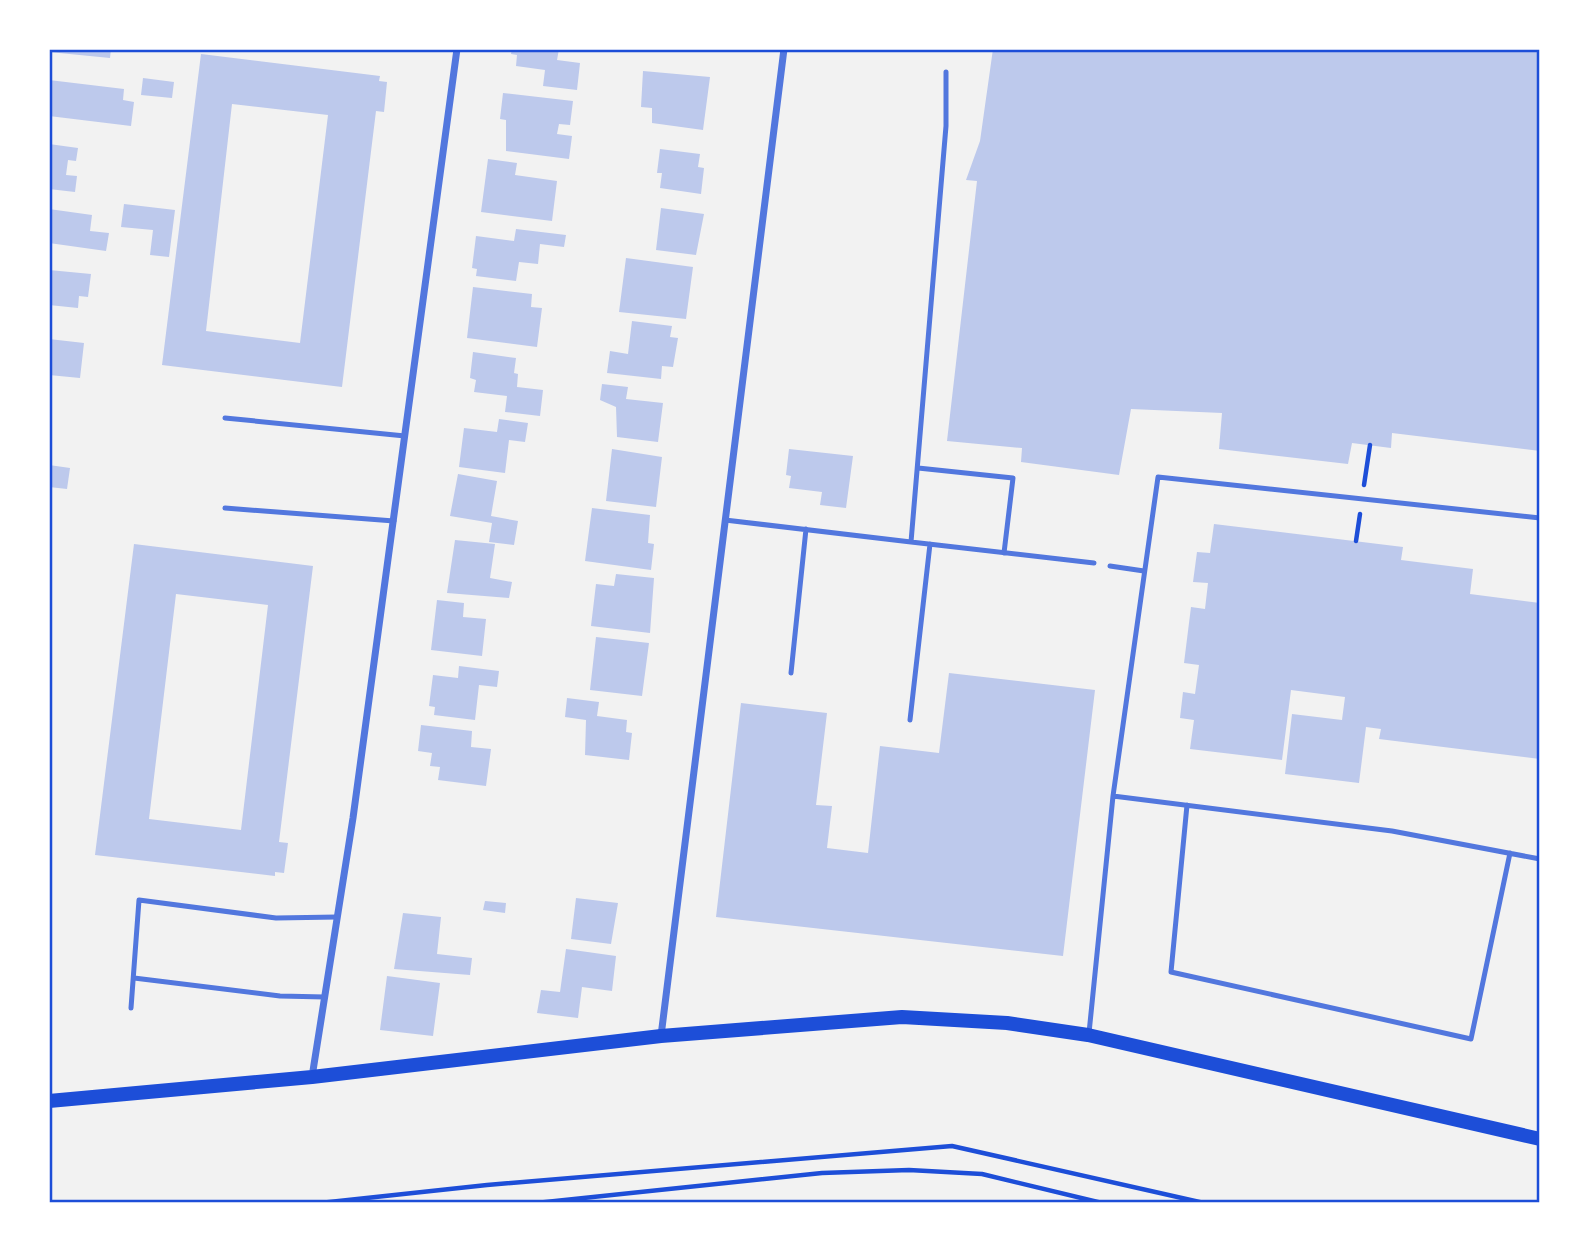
<svg xmlns="http://www.w3.org/2000/svg" width="1589" height="1252" viewBox="0 0 1589 1252" font-family="Overpass,sans-serif">
	<rect width="100%" height="100%" fill="#f2f2f2"/>
	<path fill="#bdc9ec" fill-rule="evenodd" d="M49,49H111L110,58L49,52Z
		M512,49H559L557,60L580,63L577,90L543,86L545,70L516,66L517,55L511,54Z
		M993,49H1540V451L1392,433L1391,448L1352,443L1348,464L1219,449L1222,413L1131,409L1119,475L1021,462L1022,448L947,441L977,181L966,180L980,141Z
		M201,54L380,76L379,81L387,82L384,112L376,111L342,387L162,365ZM232,104L328,115L300,343L206,331Z
		M643,71L710,77L703,130L652,123V108L641,107Z
		M143,78L174,82L172,98L141,95Z
		M49,80L124,89L123,100L134,102L131,126L49,116Z
		M503,93L573,101L570,125L559,124L557,134L572,136L569,159L506,151V120L500,119Z
		M49,144L78,148L76,161L68,160L66,175L77,176L75,192L49,189Z
		M660,149L700,154L698,167L704,168L701,194L660,188L662,173H657Z
		M488,159L517,163L515,175L557,181L552,221L481,212Z
		M124,204L175,210L169,257L150,255L153,230L121,227Z
		M661,208L704,214L696,255L656,250Z
		M49,209L92,215L90,231L109,233L106,251L49,243Z
		M516,229L566,235L564,247L540,244L538,264L519,262L516,281L476,276L477,269L472,268L476,236L514,241Z
		M626,258L693,267L686,319L619,312Z
		M49,270L91,274L88,297L79,296L78,308L49,305Z
		M473,287L532,294L531,307L542,308L537,347L467,338Z
		M632,321L672,326L670,337L678,338L673,367L662,366L661,379L607,373L610,351L628,354Z
		M49,339L84,343L80,378L49,375Z
		M473,352L516,358L514,373L518,374L517,387L543,390L540,416L505,412L507,396L474,392L476,380L470,378Z
		M602,384L628,387L626,399L663,403L658,442L617,437L616,407L600,400Z
		M499,419L528,423L525,442L509,440L505,473L459,467L464,428L497,432Z
		M612,449L662,457L656,507L606,501Z
		M789,449L853,456L846,508L820,505L822,492L789,488L791,476L786,475Z
		M49,465L70,468L67,489L49,487Z
		M458,474L497,481L491,516L518,521L514,545L489,542L492,523L450,516Z
		M592,508L650,515L648,543L654,544L651,570L585,561Z
		M1214,524L1403,547L1401,560L1473,569L1470,594L1540,603V759L1379,739L1381,729L1366,727L1359,783L1285,774L1292,714L1342,720L1345,697L1291,690L1282,760L1190,749L1194,720L1180,718L1183,692L1195,694L1199,665L1184,663L1191,607L1205,609L1208,583L1193,582L1197,552L1210,553Z
		M455,540L495,544L490,578L512,582L509,598L447,593Z
		M134,544L313,566L279,842L288,843L284,873L275,872V876L95,855ZM176,594L268,605L241,830L149,819Z
		M616,574L654,578L650,633L591,626L596,584L614,586Z
		M437,600L464,603L463,617L486,619L482,656L431,650Z
		M596,637L649,643L642,696L590,690Z
		M459,666L499,671L497,687L479,685L475,720L434,715L435,707L429,706L433,675L458,678Z
		M949,673L1095,690L1063,956L716,917L741,703L827,713L816,805L832,806L827,848L868,853L880,746L939,753Z
		M567,698L599,702L597,716L627,720L626,732L632,733L629,760L585,755L586,720L565,717Z
		M421,725L472,731L471,747L491,749L486,786L438,780L440,767L430,766L432,753L418,751Z
		M576,898L618,903L611,944L571,939Z
		M485,901L506,903L505,913L483,910Z
		M403,913L441,917L437,954L472,958L470,975L394,969Z
		M566,949L616,956L612,991L582,987L578,1018L537,1013L541,990L560,992Z
		M387,976L440,983L433,1036L380,1030Z"/>
	<g fill="none" stroke-linecap="round" stroke-linejoin="round">
		<path stroke="#1d4ed8" stroke-width="4.5" d="M1364,485L1370,445
			M1356,541L1360,514
			M320,1203L487,1185L952,1146L1204,1203
			M536,1203L822,1173L909,1170L982,1174L1102,1203"/>
		<path stroke="#5277de" stroke-width="5" d="M946,72V126L911,542L1094,563
			M225,418L405,436
			M918,468L1013,478L1004,553
			M225,508L394,521
			M725,520L911,542
			M1110,566L1144,571
			M791,673L806,529
			M910,720L930,544
			M1113,796L1392,831L1540,859
			M1187,805L1171,972L1471,1039L1510,853
			M134,978L280,996L325,997
			M131,1008L139,900L276,918L337,917
			M1089,1033L1113,796L1158,477L1540,518"/>
		<path stroke="#5277de" stroke-width="7" d="M661,1036L784,49
			M312,1077L353,818L457,49"/>
		<path stroke="#1d4ed8" stroke-width="14" d="M49,1101L312,1077L661,1036L902,1017L1007,1023L1088,1035L1540,1139"/>
	</g>
	<rect width="1589" height="1252" fill="none" stroke="#ffffff" stroke-width="102"/>
	<rect x="51" y="51" width="1487" height="1150" fill="none" stroke="#1d4ed8" stroke-width="2.5"/>
</svg>
